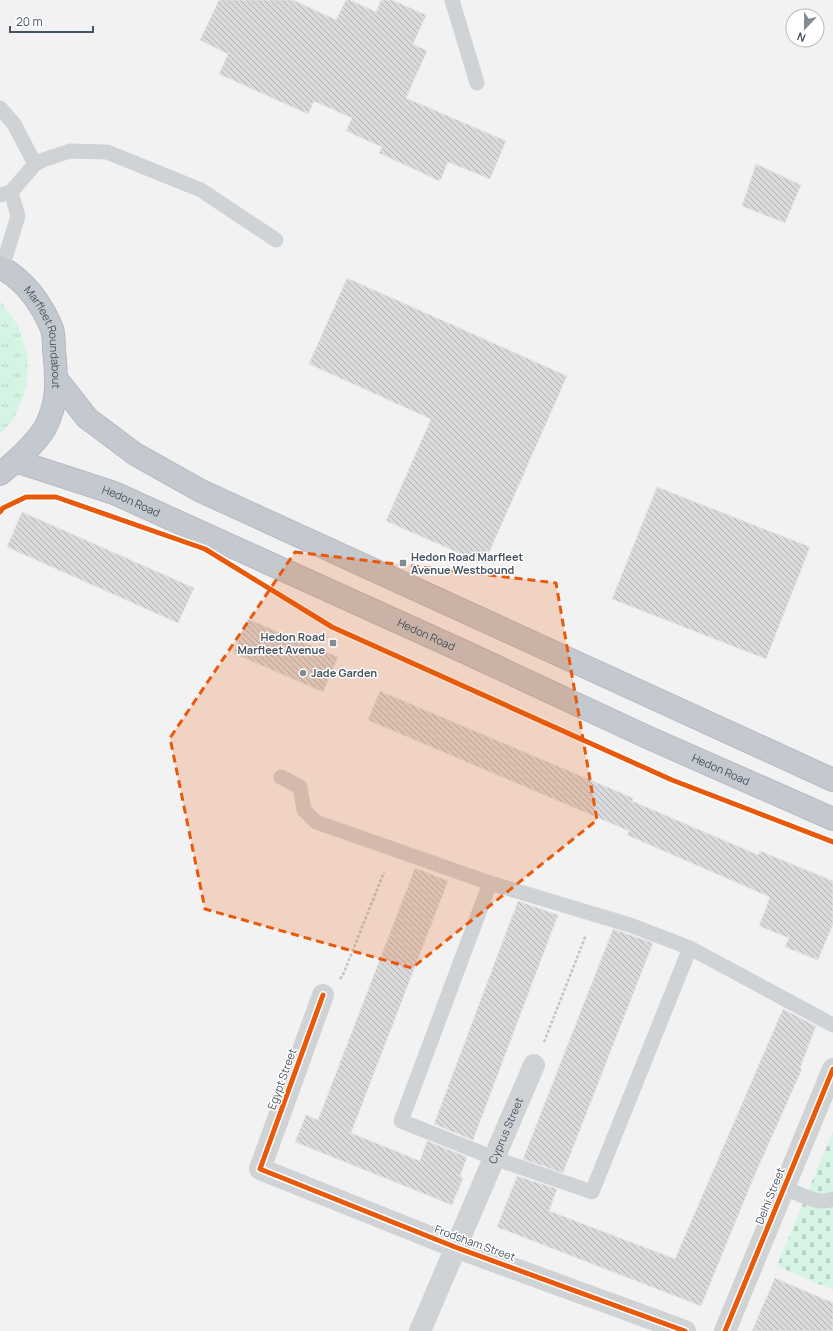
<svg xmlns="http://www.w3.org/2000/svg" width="833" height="1331" viewBox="0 0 833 1331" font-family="Manrope,sans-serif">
	<defs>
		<pattern id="grass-tufts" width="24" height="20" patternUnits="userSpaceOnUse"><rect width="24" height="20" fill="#d5f4e3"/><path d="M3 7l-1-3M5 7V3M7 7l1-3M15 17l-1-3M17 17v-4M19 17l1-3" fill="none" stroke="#b8d3c5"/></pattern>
		<pattern id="cemetery-stones" width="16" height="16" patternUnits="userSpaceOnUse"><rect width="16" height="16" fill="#d5f4e3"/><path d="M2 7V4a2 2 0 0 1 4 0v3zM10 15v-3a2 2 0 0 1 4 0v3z" fill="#b8d3c5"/></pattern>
		<pattern id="building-back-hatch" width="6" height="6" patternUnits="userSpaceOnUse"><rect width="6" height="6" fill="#dadadc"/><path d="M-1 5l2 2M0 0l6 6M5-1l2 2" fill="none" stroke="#b3b3b6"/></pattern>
	</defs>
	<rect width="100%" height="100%" fill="#f3f2f2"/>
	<path fill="url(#grass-tufts)" d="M0,301L19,327L28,358L26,390L13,420L0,434Z"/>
	<path fill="url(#cemetery-stones)" d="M833,1131V1290L777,1266Z"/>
	<path fill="url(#building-back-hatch)" stroke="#e4e4e5" d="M219,0H293L336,20L346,0H350L376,12L381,0H392L426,15L413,44L427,51L406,98L506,141L490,179L448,162L440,181L379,153L382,147L346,131L352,118L314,101L308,114L219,74L228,54L200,40Z
		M756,164L801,185L785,223L742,206Z
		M347,278L567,376L484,564L386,521L431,419L309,364Z
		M657,487L810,547L766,659L612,599Z
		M22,512L194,588L178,623L7,547Z
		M248,619L338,657L323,692L233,653Z
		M380,691L633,798L632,801L758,855L760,851L833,881V924L818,960L785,947L789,938L759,926L770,897L627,835L629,831L368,720Z
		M415,868L448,881L351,1133L420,1161L427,1141L467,1157L460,1176L463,1178L452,1205L295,1142L306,1115L318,1120Z
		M518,901L558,915L473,1140L434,1124Z
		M613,929L653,943L563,1173L523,1159Z
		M783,1009L816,1026L800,1068L802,1069L753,1179L701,1306L497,1227L517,1176L557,1189L549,1211L675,1259Z
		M775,1278L833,1303V1331H752Z"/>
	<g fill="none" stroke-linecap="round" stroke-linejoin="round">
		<defs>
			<g id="trunk">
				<path id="s2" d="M0,267C24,279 42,304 52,329C54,335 54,344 54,350C57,379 59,401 45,428C36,443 14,463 0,474"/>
				<path d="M58,381L87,418L135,454L201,491L833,780"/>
				<path id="s3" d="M16,461L114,493L467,653L647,737L833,819"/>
			</g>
		</defs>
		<use href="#trunk" stroke="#b6bbc3" stroke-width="24"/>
		<path stroke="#bbc8c6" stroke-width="2.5" stroke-dasharray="3 2" stroke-linecap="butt" d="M340,979L343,975L384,872
			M544,1042L586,935"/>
		<path stroke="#d0d3d6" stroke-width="15" d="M452,0L477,83
			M0,108L14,124L35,164
			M0,195L11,192L35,164L43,160L70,151L107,152L201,190L276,240
			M2,268L18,216L11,192
			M281,777L300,787L304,810L316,822L490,883L630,925L690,948L833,1025
			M490,883L401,1121L494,1158L592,1192L690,948
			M784,1188C799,1193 818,1206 833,1199"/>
		<g stroke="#d0d3d6" stroke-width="22">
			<path d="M323,995L260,1169L455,1247L685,1331"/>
			<path id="s1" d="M420,1331L534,1065"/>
			<path d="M725,1331L833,1069"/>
		</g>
		<use href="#trunk" stroke="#c4c8cf" stroke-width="22"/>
		<defs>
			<path id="cycleway" d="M0,512L3,508L26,497H56L205,549L332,627L672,780L833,842
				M323,995L260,1169L455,1247L685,1331
				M725,1331L833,1069"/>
		</defs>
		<use href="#cycleway" stroke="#fff" stroke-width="8"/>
		<use href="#cycleway" stroke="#e8590c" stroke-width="5"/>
	</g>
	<path fill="#e8590c" fill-opacity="0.2" stroke="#e8590c" stroke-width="3" stroke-dasharray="8 5" stroke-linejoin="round" d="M295,552L556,583L597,820L412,968L205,909L170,738Z"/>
	<g fill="#838b94" stroke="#fff" stroke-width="1.5">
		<rect x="399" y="559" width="8" height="8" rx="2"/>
		<rect x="329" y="639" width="8" height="8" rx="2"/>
		<circle cx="303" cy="673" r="4"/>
	</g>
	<g text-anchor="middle" stroke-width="3" stroke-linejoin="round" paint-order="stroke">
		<g font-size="11" fill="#475361" stroke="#fff">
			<text dy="4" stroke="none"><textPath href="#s2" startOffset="88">Marfleet Roundabout</textPath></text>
			<text dy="4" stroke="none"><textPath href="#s3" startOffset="122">Hedon Road</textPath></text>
			<text dy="4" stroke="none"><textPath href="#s3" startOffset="446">Hedon Road</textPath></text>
			<text dy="4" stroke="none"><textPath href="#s3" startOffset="770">Hedon Road</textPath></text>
			<text transform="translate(282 1079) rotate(-70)" y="4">Egypt Street</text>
			<text dy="4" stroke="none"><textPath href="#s1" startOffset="218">Cyprus Street</textPath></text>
			<text transform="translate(770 1196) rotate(-68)" y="4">Delhi Street</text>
			<text transform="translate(475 1243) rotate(20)" y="4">Frodsham Street</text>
		</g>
		<g font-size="11" font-weight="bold" fill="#475361" stroke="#fff" text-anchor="start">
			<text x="411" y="561">Hedon Road Marfleet<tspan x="411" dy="13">Avenue Westbound</tspan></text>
			<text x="325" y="641" text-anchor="end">Hedon Road<tspan x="325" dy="13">Marfleet Avenue</tspan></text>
			<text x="311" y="677">Jade Garden</text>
		</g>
	</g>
	<g transform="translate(805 28) rotate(202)"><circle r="19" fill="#ffffff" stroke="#b5bac0"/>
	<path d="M0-3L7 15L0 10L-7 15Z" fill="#838b94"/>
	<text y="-6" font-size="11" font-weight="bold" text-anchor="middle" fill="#475361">N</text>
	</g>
	<path d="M10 26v6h83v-6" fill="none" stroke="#475361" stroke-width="2"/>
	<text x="16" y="26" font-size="12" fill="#475361" stroke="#ffffff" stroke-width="3" paint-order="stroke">20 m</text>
</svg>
